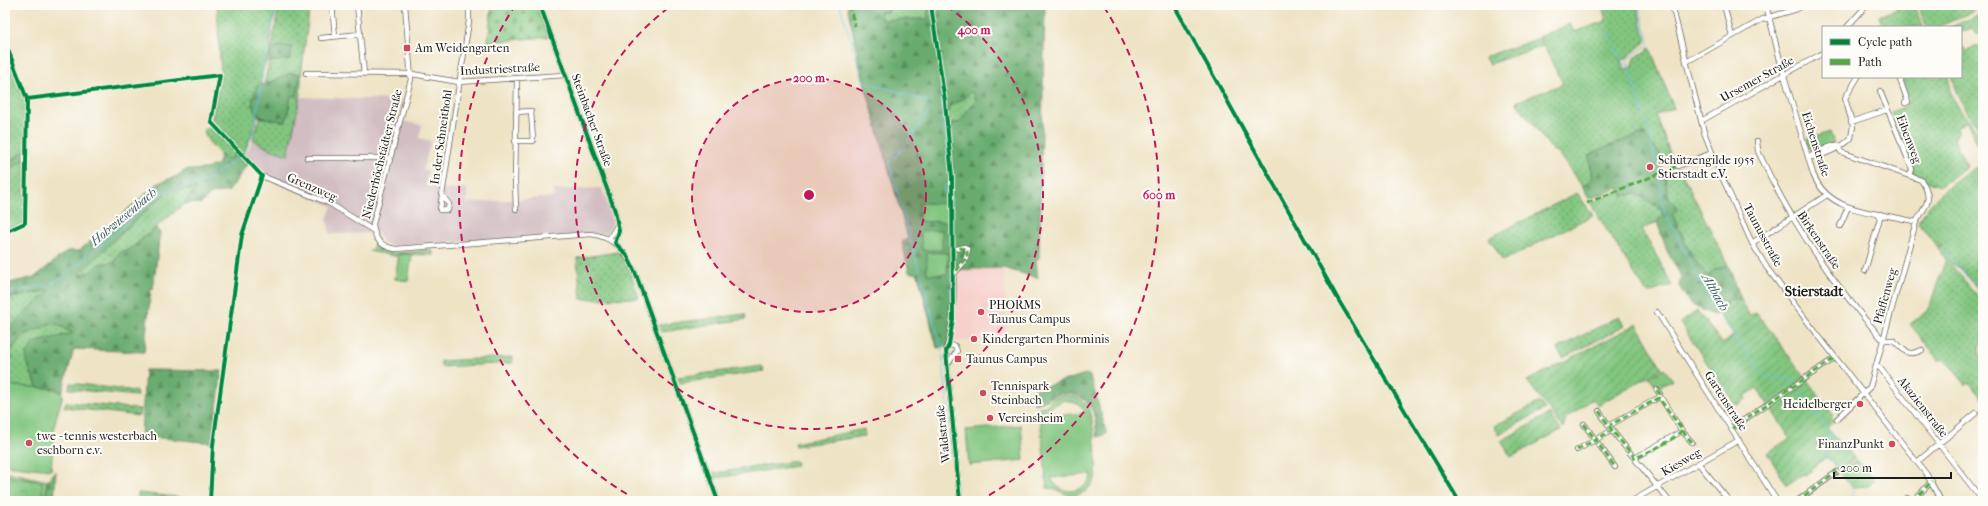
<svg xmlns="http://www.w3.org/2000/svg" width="1988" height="506" viewBox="0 0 1988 506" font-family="'IM FELL French Canon',serif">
	<defs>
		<pattern id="grass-dots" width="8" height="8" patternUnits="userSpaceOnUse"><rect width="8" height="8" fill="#82c680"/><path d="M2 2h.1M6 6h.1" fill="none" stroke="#6aa068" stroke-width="1.8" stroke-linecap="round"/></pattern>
		<pattern id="forest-firs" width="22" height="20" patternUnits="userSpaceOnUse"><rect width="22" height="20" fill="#69ab6e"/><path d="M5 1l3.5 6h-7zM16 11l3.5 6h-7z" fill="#568a5a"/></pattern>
		<pattern id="cemetery-stones" width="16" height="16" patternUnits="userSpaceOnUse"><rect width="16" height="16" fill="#82c680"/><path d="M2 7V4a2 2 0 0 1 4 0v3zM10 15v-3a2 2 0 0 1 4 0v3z" fill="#6aa068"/></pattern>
		<pattern id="park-crowns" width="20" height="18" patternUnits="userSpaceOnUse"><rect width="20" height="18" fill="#82c680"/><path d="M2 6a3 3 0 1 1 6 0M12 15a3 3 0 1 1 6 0" fill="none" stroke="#6aa068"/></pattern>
		<pattern id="garden-furrows" width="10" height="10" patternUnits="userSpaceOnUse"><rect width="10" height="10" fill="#82c680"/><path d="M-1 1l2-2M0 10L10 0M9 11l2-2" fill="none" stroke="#6aa068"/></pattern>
	</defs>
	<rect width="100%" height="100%" fill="#fdfcf7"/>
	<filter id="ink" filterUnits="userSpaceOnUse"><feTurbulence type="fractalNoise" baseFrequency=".025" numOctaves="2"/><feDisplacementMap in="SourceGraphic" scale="8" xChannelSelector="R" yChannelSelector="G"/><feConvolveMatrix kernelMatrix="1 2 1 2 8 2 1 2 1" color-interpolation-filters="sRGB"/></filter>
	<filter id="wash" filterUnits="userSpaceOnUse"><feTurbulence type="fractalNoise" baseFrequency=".012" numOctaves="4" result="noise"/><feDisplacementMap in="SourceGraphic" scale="16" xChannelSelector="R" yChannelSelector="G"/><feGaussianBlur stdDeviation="0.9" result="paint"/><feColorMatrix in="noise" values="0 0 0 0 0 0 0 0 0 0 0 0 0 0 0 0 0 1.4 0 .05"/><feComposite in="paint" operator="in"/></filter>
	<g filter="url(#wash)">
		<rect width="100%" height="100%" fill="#eee3c5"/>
		<path fill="#f7d0cb" d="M1004,269L1007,337L951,342L956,319L955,278L961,270Z"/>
		<path fill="#d2bec2" d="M300,97L402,100L397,120L422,125L419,138L431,141L423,169L428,171L425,186L440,189L467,188V203L554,197L553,190L602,188L613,223L607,233L391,246L382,242L378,233L330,234L327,219L332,206L265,179L245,157L253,139L267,148L288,155Z"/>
		<path fill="url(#grass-dots)" stroke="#4f714e" d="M217,5H277L271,33L270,54L263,69L256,123L243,155L212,119L221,77Z
			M279,5H310L302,67L300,97L288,155L267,148L253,139L260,117L286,122L291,96H297L299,74L290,73L264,85L269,62L290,59L284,46L272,48Z
			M889,5H928L929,19L880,20V12H888Z
			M1602,5H1637L1646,41L1625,59L1620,60L1625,69L1632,68L1635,58L1650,48L1674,108L1656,115L1672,159L1660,154L1642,133L1590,163L1593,177L1591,181L1582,186L1557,152L1552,150L1516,102L1563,84L1539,37L1570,24L1574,32L1606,21Z
			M1896,5H1913L1924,27H1883L1879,16L1897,9Z
			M1917,5H1983V7L1938,27H1927Z
			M1983,13V32L1979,35L1972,28L1961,32V27H1951Z
			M1983,44V137L1979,128L1967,114L1951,77H1961V45L1967,51Z
			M5,45L26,100L25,151L5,164Z
			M1901,77H1948C1950,85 1951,94 1955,101C1966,123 1983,129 1983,155L1966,121L1956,129L1958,133L1954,139L1967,167L1940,186L1926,181L1914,174L1891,112L1903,107L1910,100Z
			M971,90L976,100L959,123H949L948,107L964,98Z
			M209,125L214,126L237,151L230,160C218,154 208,144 204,131Z
			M25,159L24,223L5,230V174Z
			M1983,163V294L1961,269L1953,264L1951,265L1983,302V341L1979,347L1980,355L1983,357V400L1969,382L1966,385L1944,358L1940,361L1910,324L1928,311L1946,259L1938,248L1942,243L1937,247L1918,222C1936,194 1955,180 1983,163Z
			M1680,169L1728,265L1714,270L1708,276L1693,258L1672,214L1675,205L1669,199L1665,174Z
			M197,188L184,204L129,250L121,252L114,262L99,264L89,273L78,274L119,235L168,191Z
			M1620,191L1628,196L1635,193C1639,195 1642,198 1646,201C1654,206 1661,204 1663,215L1657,222L1642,229L1672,285L1649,293L1646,292L1593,208L1592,203Z
			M1577,193L1593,215L1503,261L1489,238Z
			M374,244L382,250L392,253L432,250L434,255L400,254L399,257L369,251L372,250Z
			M618,252L627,263L639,298L581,299L577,258Z
			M52,290L26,311L5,334V299Z
			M745,314L746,319L661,332L658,325Z
			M1619,316L1625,326L1563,358L1557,349Z
			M54,323L73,333L47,340L29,368L38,388L5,385V361L11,358L10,352C22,333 34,331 54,323Z
			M513,357L512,363L441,367V361Z
			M762,366L764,371L680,383L678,377Z
			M70,383L136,391L137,396L69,389Z
			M66,402L140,409L139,416L64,407Z
			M864,429L865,436L796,446L795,443Z
			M796,461L797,466L715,478L714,473Z
			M5,471L47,481L46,501H5Z"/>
		<path fill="url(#forest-firs)" stroke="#426445" fill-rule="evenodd" d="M847,5H889L888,12H880L881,20L928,19V5H1045L1039,258L1036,260L1038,278L1003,268L952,270V324L948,346L937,348L918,274L909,272L902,242L908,238L860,67ZM972,91L976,100L959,123H949L948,107L964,98Z
			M284,46L292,47L290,59L269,62L272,48Z
			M290,73L300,74L297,96H291L286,122L260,117L255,114C251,103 252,96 257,86L269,83Z
			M1643,133L1660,154L1669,199L1675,205L1677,210L1672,214L1693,258L1708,276L1714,270L1728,265L1741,299L1728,300L1717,314L1713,315L1690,304L1679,286L1681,276L1667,251L1657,222L1663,215L1660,207L1649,202L1635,193L1624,196L1619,188L1589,199L1582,186C1599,177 1591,173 1589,156L1599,150Z
			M25,151V159L5,174V164Z
			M237,151L248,163L229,191L211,194L202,203L184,204L196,188L168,191L119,235L79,274L89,273L99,264L114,262L121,252L129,250L156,228L160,233L153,289H151L144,352L74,349L62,393L56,389L38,388L29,368L26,356L33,343L73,333L54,323L23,335L10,352L12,358L5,361V334L26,311L51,290L5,299V284L35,277L67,251H79L158,183L175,177L186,170L206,169L218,164L220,155L230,159Z
			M145,370L222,371L212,443L141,436Z
			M1086,374L1090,376L1107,434L1097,437C1096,430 1096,419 1093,412C1087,398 1072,389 1057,395C1049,398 1044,403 1034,404L1033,390Z
			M56,471L54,501H46L47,481Z"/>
		<path fill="url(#cemetery-stones)" stroke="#4f714e" d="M492,5H537L548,37L488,42Z"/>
		<path fill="url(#park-crowns)" stroke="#4f714e" d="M1830,132L1834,143L1814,151L1810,150L1807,139Z
			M1664,369L1673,380L1658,388L1649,377Z
			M1857,460L1875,480L1868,486L1853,487L1840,473Z
			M5,476L42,482L43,501H5Z"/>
		<path fill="url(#garden-furrows)" stroke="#4f714e" d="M1540,38L1543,46L1489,64L1484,57Z
			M1741,299L1749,315L1757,313L1833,415L1831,418L1834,421L1827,428L1855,459L1838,470L1827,457L1810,469L1812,471L1805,476L1803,474L1787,485L1767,453L1790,438L1757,388L1745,396L1747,398L1736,406L1680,323L1697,311L1723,344L1734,335L1719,313L1728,300Z
			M1637,324L1662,368L1598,405L1593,399L1566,418L1563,428L1527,381Z
			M1540,402L1545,409L1499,434L1494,426Z
			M1549,414L1561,430L1511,457L1501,441Z
			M138,493L207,500V501H138Z"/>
		<path fill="#82c680" stroke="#4f714e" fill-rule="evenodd" d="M919,203L948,204V222L919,221Z
			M942,230V250H922L921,231Z
			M927,253H948L947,274H927Z
			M399,254L412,255L408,281L395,279Z
			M5,385L56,389L63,395L55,422L51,470L5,465Z
			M1063,395C1072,395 1081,397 1087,406C1093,414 1098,464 1096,475C1095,482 1090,488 1084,492C1066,502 1060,487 1047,488L1039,407L1045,406L1052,399ZM1064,400L1079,404L1086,413L1046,416L1050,407ZM1092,474C1087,494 1060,497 1051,478Z
			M1021,425L1024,460L969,465L966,430Z"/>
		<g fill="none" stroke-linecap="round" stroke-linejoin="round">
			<path stroke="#67c4e6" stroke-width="1" d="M840,5L864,82L870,83
				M1639,5L1649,44L1627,59L1650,134L1657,171
				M1608,30L1623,64L1629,67
				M874,84L928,102
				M940,87L950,175
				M894,158L903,149L929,112
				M891,161L889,163L919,270
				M1659,177C1663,189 1660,201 1665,213L1716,311L1765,377L1792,379L1794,383
				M950,179V183L946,185L944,188L945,193L950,196L952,200V250
				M1945,251L1953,261
				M1955,263L1958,266
				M1961,270L1975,285
				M920,274L942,349L957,501
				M1977,288L1983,296
				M5,293L49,285L62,278L162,193L208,181L218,171L238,159L246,149L254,132L266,49L278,5
				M951,299V280
				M942,348L945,344
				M1797,387L1832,435L1823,450L1853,491L1854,501"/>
		</g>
	</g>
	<g filter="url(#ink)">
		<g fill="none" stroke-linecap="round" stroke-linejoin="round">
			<defs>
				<path id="minor" d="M332,5L335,36
					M357,5L364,74
					M405,5L411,79L373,224C374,239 381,247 396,249L591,234C614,237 626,251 635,272L718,501
					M540,5L615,211L619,231L615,243
					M1672,5L1704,132L1718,168L1752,243L1767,268L1807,321L1927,475L1941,501
					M1724,5L1732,36
					M1766,5L1783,72L1813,174C1830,216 1879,211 1916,222
					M1847,27L1867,5
					M321,38L360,34
					M1686,62L1763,19L1797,9L1804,5
					M306,73L412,74L459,82L565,75
					M1899,77L1908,102L1905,103
					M1880,91L1912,169L1910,176
					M1701,121L1823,53
					M1851,122L1887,110
					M515,141H533L531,111L516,112
					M1757,141L1758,151C1790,221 1832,283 1883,340H1893C1904,349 1906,358 1922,350
					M1808,157C1819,158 1843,147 1851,138L1853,126L1845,98L1858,77
					M1808,157L1833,145L1838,146
					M307,158H390
					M1678,166L1712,153
					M262,176L329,203L374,231
					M442,195L440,210H448L449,204L442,195L469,21V5
					M516,209L515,181L517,79
					M1840,226L1848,207
					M609,239L618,224
					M1752,243L1827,195
					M1865,271L1881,214
					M953,275L965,261L968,250L965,247L957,249L953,254C954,289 955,318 946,351L960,501
					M1657,312L1777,501
					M947,365L957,351L955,346L949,345
					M1876,366L1880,368L1983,501
					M1657,390L1660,394L1659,398
					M1599,411L1614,433L1669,501
					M1837,419L1870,387L1916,222C1926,206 1934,198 1921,180L1841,152L1838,146
					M1584,424L1615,467
					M1610,425L1658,398H1661L1682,431L1635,458
					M1732,428L1835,358
					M1682,431L1692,442
					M1577,450L1613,430
					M1917,462L1976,413
					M1699,464L1729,501
					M1907,498L1911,501
					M1632,501L1739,440
					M1797,501L1837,472
					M1913,501L1932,481"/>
			</defs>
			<use href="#minor" stroke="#666257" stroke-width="6"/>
			<use href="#minor" stroke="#fff" stroke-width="4.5"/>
			<path stroke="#52a943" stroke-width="3" stroke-dasharray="6 3" stroke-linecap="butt" d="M849,5L855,26
				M1587,203L1678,166
				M953,254L959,248L967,249V257L953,275
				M1657,390L1660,394L1659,398
				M1599,411L1614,433L1635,458C1644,455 1680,437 1682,429L1659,398L1610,425
				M1584,424L1615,467
				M1732,428L1835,358
				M1682,431L1692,442
				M1577,450L1613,430
				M1797,501L1837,472
				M1913,501L1932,481"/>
			<defs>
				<path id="cycleway" d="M540,5L615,211L619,231L615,243L627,255L635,272L718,501
					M931,5L945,102L952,177L953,319L949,345L946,351L960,501
					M1174,5L1339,301L1459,501
					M5,42L27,99L25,223L5,232
					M27,99L220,75L211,122L262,176L242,235L213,445L210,501"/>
			</defs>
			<use href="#cycleway" stroke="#fdfcf7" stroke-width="6"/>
			<use href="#cycleway" stroke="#00873e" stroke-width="4"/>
		</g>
	</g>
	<circle cx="809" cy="195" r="117" fill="#c2185b" fill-opacity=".12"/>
	<g fill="none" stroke="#c2185b" stroke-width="2" stroke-dasharray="7 5">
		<circle cx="809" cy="195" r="117"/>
		<path d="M947 6A234 234 0 1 1 671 6"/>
		<path d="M637 500A350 350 0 0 1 514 7M1104 7A350 350 0 0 1 981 500"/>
	</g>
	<g fill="#d1495b" stroke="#fdfcf7" stroke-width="1.5">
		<rect x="403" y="44" width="8" height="8" rx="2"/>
		<circle cx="1650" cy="167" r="4"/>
		<circle cx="981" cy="312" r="4"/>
		<circle cx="974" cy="339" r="4"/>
		<rect x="954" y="355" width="8" height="8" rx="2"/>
		<circle cx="983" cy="393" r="4"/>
		<circle cx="1860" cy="404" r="4"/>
		<circle cx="990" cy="418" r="4"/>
		<circle cx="29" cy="443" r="4"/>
		<circle cx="1892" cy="444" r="4"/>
	</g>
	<g text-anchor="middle" stroke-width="4" stroke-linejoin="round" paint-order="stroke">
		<g font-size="12" fill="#1c1c1c" stroke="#fdfcf7" text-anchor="start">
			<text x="415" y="52">Am Weidengarten</text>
			<text x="1658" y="164">Schützengilde 1955<tspan x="1658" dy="14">Stierstadt e.V.</tspan></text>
			<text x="989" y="309">PHORMS<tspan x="989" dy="14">Taunus Campus</tspan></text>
			<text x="982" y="343">Kindergarten Phorminis</text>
			<text x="966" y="363">Taunus Campus</text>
			<text x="991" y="390">Tennispark<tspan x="991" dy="14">Steinbach</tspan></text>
			<text x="1852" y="408" text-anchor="end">Heidelberger</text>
			<text x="998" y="422">Vereinsheim</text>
			<text x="37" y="440">twe - tennis westerbach<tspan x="37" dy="14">eschborn e.v.</tspan></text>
			<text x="1884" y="448" text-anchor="end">FinanzPunkt</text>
		</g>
		<g font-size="12" fill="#1c1c1c" stroke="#fdfcf7">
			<text transform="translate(500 69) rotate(-3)" y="4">Industriestraße</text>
			<text transform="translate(1757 79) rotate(-29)" y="4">Ursemer Straße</text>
			<text transform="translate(592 120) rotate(70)" y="4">Steinbacher Straße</text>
			<text transform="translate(441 137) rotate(-82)" y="4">In der Schneithohl</text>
			<text transform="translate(1909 139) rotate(69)" y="4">Eibenweg</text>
			<text transform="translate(1816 144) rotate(72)" y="4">Eichenstraße</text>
			<text transform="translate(382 154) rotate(-76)" y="4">Niederhöchstädter Straße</text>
			<text transform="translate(312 187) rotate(24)" y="4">Grenzweg</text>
			<text transform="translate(1763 235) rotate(62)" y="4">Taunusstraße</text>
			<text transform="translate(1819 240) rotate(56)" y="4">Birkenstraße</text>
			<text transform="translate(1885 296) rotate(-74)" y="4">Pfaffenweg</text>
			<text transform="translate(1726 401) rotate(57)" y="4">Gartenstraße</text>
			<text transform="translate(1923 407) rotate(52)" y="4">Akazienstraße</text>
			<text transform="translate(943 434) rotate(-96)" y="4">Waldstraße</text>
			<text transform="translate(1681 462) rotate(-30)" y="4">Kiesweg</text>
		</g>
		<g font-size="13" font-style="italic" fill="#3a5f6d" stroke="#fdfcf7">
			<text transform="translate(123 216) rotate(-40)" y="5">Hohwiesenbach</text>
			<text transform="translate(1716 292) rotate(61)" y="5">Altbach</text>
		</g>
		<g font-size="14" font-weight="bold" fill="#1c1c1c" stroke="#fdfcf7">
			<text x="1814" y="296">Stierstadt</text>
		</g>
	</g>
	<circle cx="809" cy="195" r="6" fill="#c2185b" stroke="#fdfcf7" stroke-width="2"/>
	<g font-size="12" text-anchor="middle" font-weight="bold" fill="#c2185b" stroke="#fdfcf7" stroke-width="4" stroke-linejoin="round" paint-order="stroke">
		<text x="974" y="34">400 m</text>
		<text x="809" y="82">200 m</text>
		<text x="1159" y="199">600 m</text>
	</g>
	<rect width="1988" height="506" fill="none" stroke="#fdfcf7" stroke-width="20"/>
	<rect x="1822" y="26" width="140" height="52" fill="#fdfcf7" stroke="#a3a29f"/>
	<rect x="1830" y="39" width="20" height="6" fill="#00873e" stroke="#a3a29f"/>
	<text x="1858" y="46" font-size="12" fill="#1c1c1c">Cycle path</text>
	<rect x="1830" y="59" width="20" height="6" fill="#52a943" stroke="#a3a29f"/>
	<text x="1858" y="66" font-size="12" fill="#1c1c1c">Path</text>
	<path d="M1834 472v6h117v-6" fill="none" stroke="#1c1c1c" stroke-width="2"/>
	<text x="1840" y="472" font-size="12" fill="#1c1c1c" stroke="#fdfcf7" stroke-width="3" paint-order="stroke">200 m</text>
</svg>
